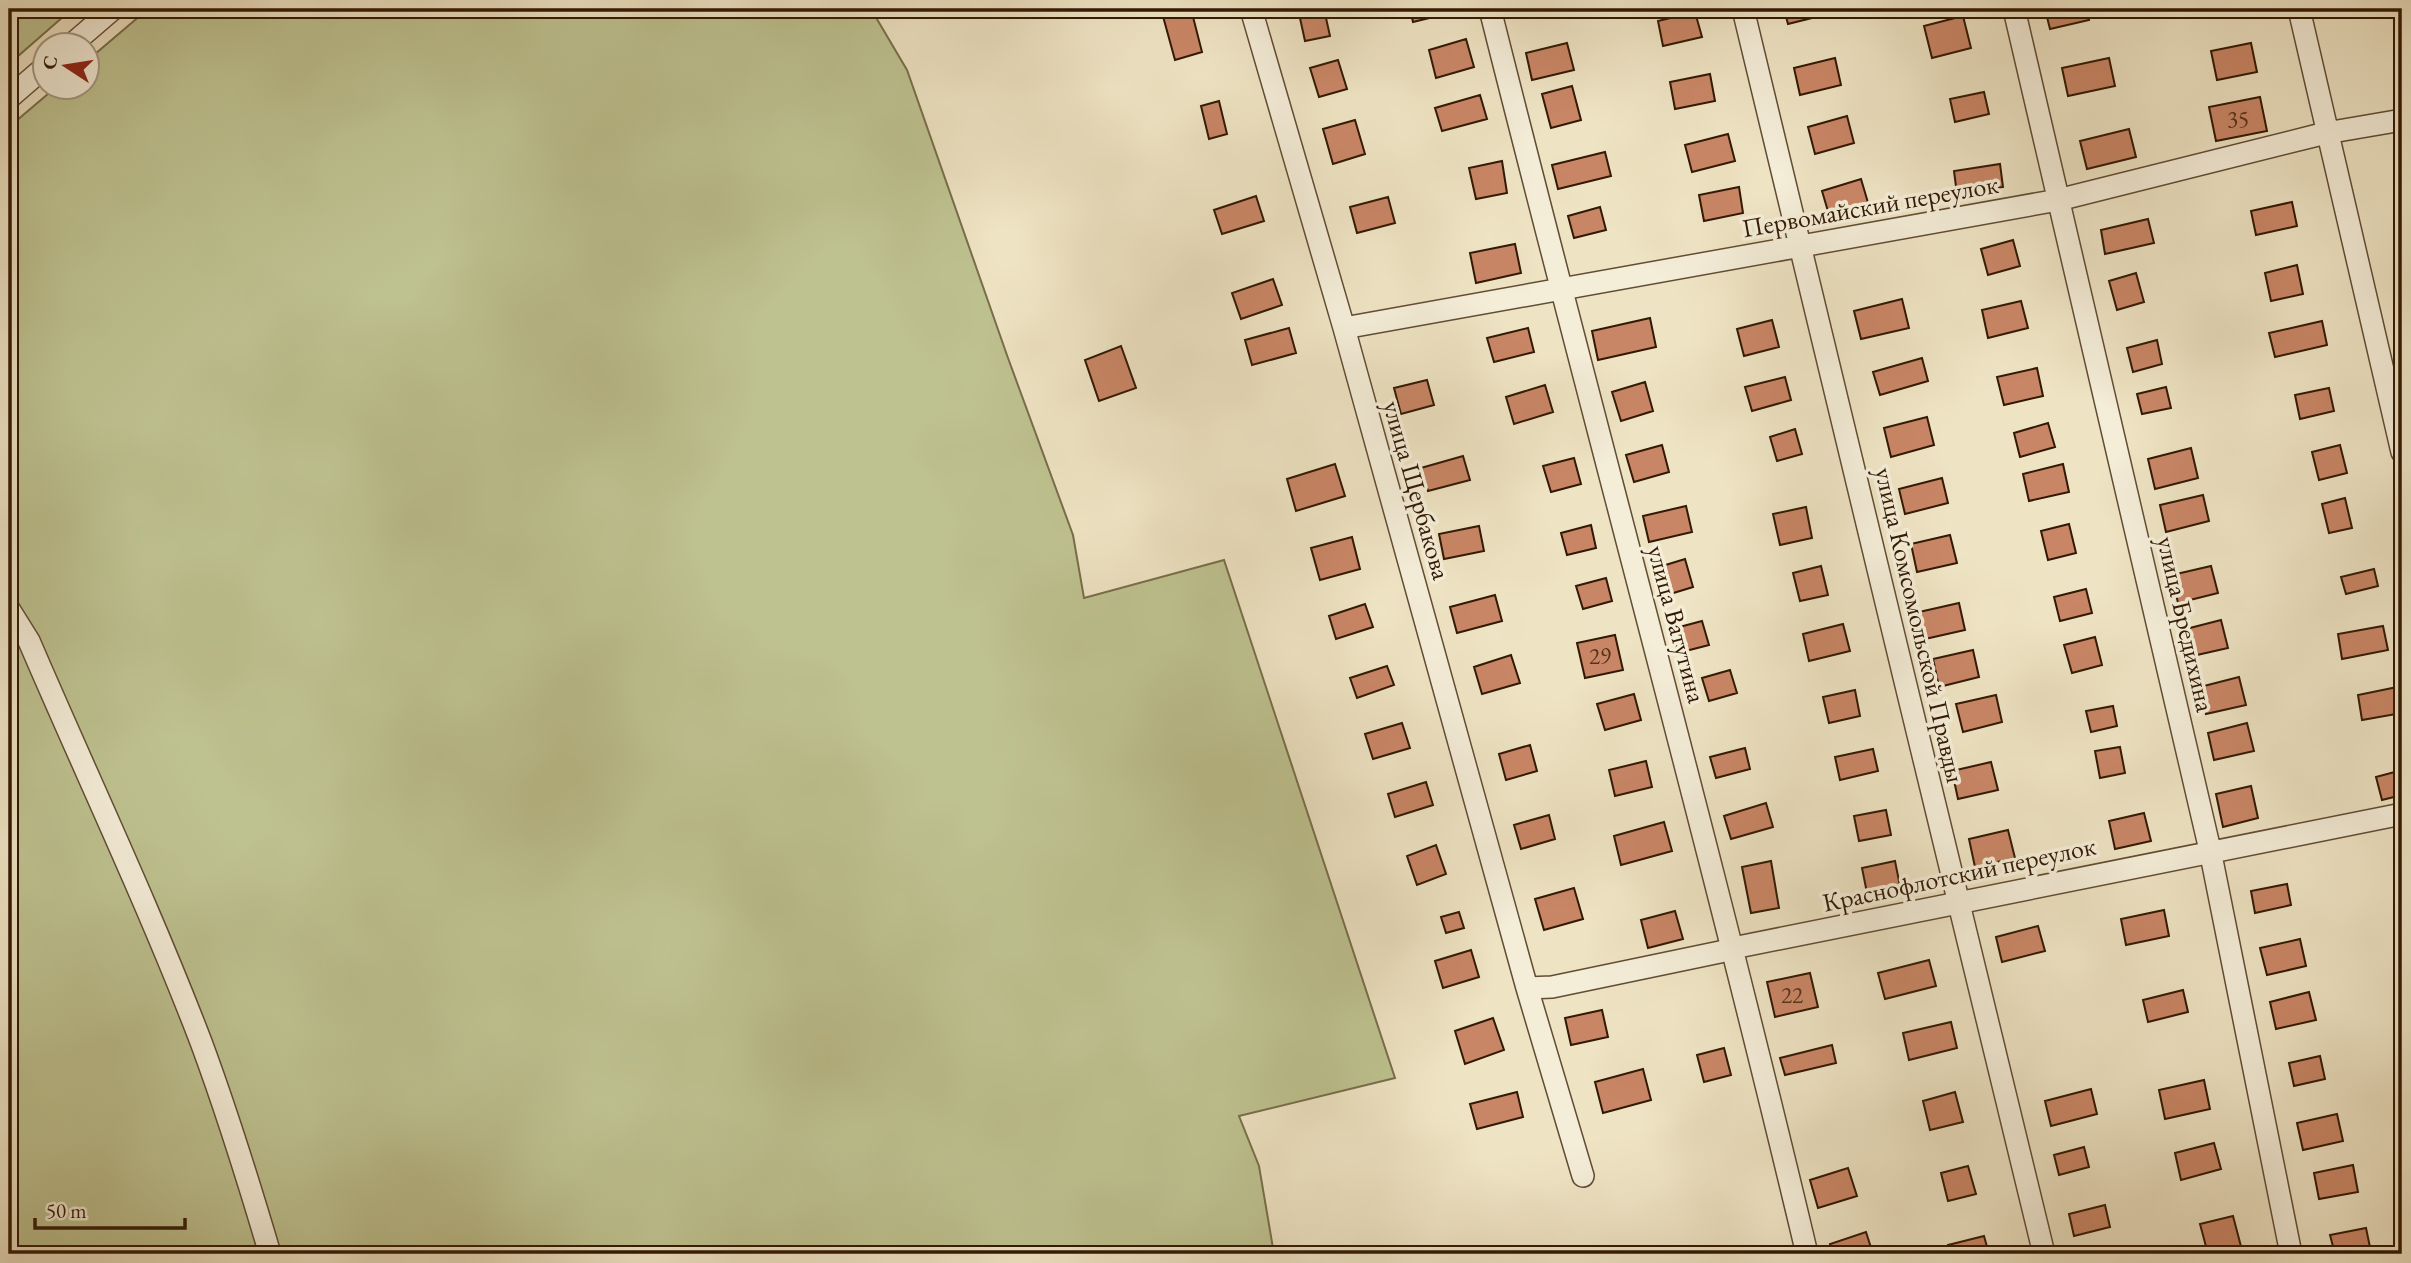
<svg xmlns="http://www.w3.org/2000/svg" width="2411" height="1263" viewBox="0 0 2411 1263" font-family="'EB Garamond',serif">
	<rect width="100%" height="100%" fill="#eee3c3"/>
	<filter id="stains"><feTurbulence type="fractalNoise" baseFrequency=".00286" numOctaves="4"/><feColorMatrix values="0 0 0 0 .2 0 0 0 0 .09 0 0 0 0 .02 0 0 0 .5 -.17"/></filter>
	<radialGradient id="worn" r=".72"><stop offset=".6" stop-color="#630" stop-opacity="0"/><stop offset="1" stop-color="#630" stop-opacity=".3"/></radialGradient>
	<path fill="#bec290" stroke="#786e4a" stroke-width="2" d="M9,9H72L9,64Z
		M148,9H871L907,70L1008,358L1073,535L1084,598L1224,560L1395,1078L1239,1116L1259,1166L1274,1254H9V127L55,88H88V60Z"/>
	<path fill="#c98666" stroke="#321904" stroke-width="2" d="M1161,9H1191L1202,52L1175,60Z
		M1298,9H1324L1330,36L1305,41Z
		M1410,9H1453L1454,12L1413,22Z
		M1784,9H1818L1820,16L1788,24Z
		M2045,9H2087L2089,20L2050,29Z
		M1695,12L1702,37L1663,46L1658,21Z
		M1963,16L1971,48L1932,58L1924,26Z
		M1466,39L1474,67L1436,78L1429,50Z
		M1567,43L1574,70L1532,80L1526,53Z
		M2251,43L2257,72L2217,80L2211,51Z
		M1835,58L1841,85L1800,95L1794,68Z
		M2109,58L2115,86L2068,96L2062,68Z
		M1338,60L1347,89L1319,97L1310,68Z
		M1710,74L1715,101L1675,109L1670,82Z
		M1572,86L1581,120L1551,128L1542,94Z
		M1984,92L1989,114L1955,122L1950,99Z
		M1480,95L1487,119L1442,131L1435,108Z
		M2260,97L2267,131L2216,141L2209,107Z
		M1219,101L1227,134L1209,139L1201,106Z
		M1847,116L1854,143L1815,154L1808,127Z
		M1355,120L1365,154L1333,164L1323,129Z
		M2129,129L2136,157L2087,169L2080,141Z
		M1728,134L1735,161L1692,172L1685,145Z
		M1605,152L1611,176L1558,189L1552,165Z
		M1502,161L1507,193L1476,199L1469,168Z
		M2000,164L2003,187L1957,194L1954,171Z
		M1861,179L1869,206L1830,218L1822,191Z
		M1739,187L1743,213L1704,221L1699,195Z
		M1256,196L1264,221L1222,234L1214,210Z
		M1388,197L1395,223L1357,233L1350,207Z
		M2292,202L2297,226L2256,235L2251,211Z
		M1600,207L1606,230L1574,238L1568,216Z
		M2148,219L2154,243L2105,254L2101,230Z
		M2013,240L2020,266L1988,275L1981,249Z
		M1515,244L1521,273L1476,283L1470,253Z
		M2297,265L2303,294L2271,301L2265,273Z
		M2136,273L2144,302L2117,310L2109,281Z
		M1273,279L1282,305L1241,319L1232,293Z
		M2402,286V322L2395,288Z
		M1902,299L1909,328L1861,339L1854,311Z
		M2021,301L2028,328L1988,338L1982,310Z
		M1650,318L1656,347L1598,360L1592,331Z
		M1772,320L1779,347L1744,356L1737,329Z
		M2322,321L2327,345L2275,357L2269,333Z
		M1289,328L1296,353L1252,365L1245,340Z
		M1528,328L1534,352L1494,362L1487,338Z
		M2157,340L2162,364L2133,372L2127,348Z
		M1121,346L1136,388L1099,401L1085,360Z
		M1922,358L1928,381L1880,395L1873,372Z
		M2037,368L2043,396L2004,405L1997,377Z
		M1785,377L1791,400L1752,411L1745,387Z
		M1427,380L1434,405L1401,414L1394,388Z
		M1645,382L1653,411L1621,421L1612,392Z
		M1545,385L1553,412L1514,424L1506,397Z
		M2166,387L2171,408L2142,414L2137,394Z
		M2329,388L2334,411L2300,419L2295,395Z
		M1927,417L1934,445L1891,457L1884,428Z
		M2048,423L2055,447L2020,457L2014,433Z
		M1795,429L1802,454L1777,461L1770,437Z
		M1662,445L1669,472L1634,482L1626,455Z
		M2340,445L2347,473L2319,480L2312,452Z
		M2191,448L2198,478L2155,489L2148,459Z
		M1463,456L1470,480L1428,491L1421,468Z
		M1574,458L1581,484L1551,492L1543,466Z
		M1335,464L1345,496L1296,511L1287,479Z
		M2063,464L2069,492L2029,501L2023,474Z
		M1942,478L1948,503L1905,514L1899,489Z
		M2203,495L2209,521L2166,532L2160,505Z
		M2345,498L2352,528L2329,533L2322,504Z
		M1686,506L1692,532L1649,542L1643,516Z
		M1806,507L1812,538L1780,545L1773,514Z
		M2069,524L2076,553L2048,560L2041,531Z
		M1591,525L1596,548L1567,555L1561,533Z
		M1479,526L1484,551L1444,559L1439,534Z
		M1950,535L1957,563L1917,572L1911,544Z
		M1352,537L1360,569L1320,580L1311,548Z
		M1685,559L1693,587L1667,595L1659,567Z
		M1821,566L1828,595L1800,601L1793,573Z
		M2211,566L2218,593L2178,603L2172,575Z
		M2374,569L2378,586L2346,594L2341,577Z
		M1606,578L1612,601L1583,609L1576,586Z
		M2086,589L2092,613L2060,621L2054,597Z
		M1495,595L1502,621L1457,633L1450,607Z
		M1959,603L1965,630L1925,639L1919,612Z
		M1365,604L1373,627L1336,639L1329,616Z
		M2221,620L2228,648L2188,657L2182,630Z
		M1702,621L1709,645L1678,653L1672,629Z
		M1843,624L1850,651L1809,661L1803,634Z
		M2383,626L2388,650L2342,659L2338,634Z
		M1615,635L1623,670L1585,678L1577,643Z
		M2095,637L2102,665L2072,673L2064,645Z
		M1973,650L1979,677L1939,687L1933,659Z
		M1511,655L1520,683L1482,694L1474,667Z
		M1387,666L1394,685L1357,698L1350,678Z
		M1730,670L1737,693L1709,701L1702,678Z
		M2239,677L2246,705L2206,714L2200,687Z
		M2402,686V713L2362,720L2358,695Z
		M1855,690L1860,716L1829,723L1823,697Z
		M1634,694L1641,720L1605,730L1597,704Z
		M1996,695L2002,722L1963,732L1956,704Z
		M2113,706L2117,726L2091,732L2086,711Z
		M1402,723L1410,748L1373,759L1365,734Z
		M2247,723L2254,751L2214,760L2208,733Z
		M1530,745L1537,771L1506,780L1499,754Z
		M2120,747L2125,773L2100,778L2095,751Z
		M1745,748L1750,769L1716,778L1710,757Z
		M1873,749L1878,771L1840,780L1835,757Z
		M1646,761L1652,787L1615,796L1609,770Z
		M1991,762L1998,790L1958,799L1952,771Z
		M2402,770V795L2382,800L2376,777Z
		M1426,782L1433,805L1395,817L1388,794Z
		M2251,786L2258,818L2223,827L2216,794Z
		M1766,803L1773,827L1731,839L1724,816Z
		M1886,810L1891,835L1859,841L1854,816Z
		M2144,813L2151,841L2115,849L2109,821Z
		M1549,815L1555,839L1521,849L1514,825Z
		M1664,822L1672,851L1621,865L1614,836Z
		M2008,830L2015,858L1975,867L1969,839Z
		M1436,845L1446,874L1417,885L1407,856Z
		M1771,861L1779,908L1751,913L1742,867Z
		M1895,861L1900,886L1867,893L1862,868Z
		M2287,884L2291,905L2255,913L2251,891Z
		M1574,888L1583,919L1544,930L1535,899Z
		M2164,910L2169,936L2126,945L2121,919Z
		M1675,911L1683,939L1648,948L1641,920Z
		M1459,912L1464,928L1446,933L1441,917Z
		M2038,926L2045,951L2002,962L1996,937Z
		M2300,939L2306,966L2267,975L2260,948Z
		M1471,950L1479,977L1443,988L1435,961Z
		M1929,960L1936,986L1885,999L1878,973Z
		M1810,973L1818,1007L1775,1017L1767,982Z
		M2183,990L2188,1012L2148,1022L2143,1000Z
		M2309,992L2316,1020L2276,1029L2270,1002Z
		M1602,1010L1608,1037L1571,1045L1565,1018Z
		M1493,1018L1504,1050L1465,1064L1455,1031Z
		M1951,1022L1957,1048L1909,1060L1903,1033Z
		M1832,1045L1836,1063L1785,1075L1780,1058Z
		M1724,1048L1731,1075L1704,1082L1697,1055Z
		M2320,1056L2325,1079L2294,1086L2289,1063Z
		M1643,1069L1651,1100L1603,1113L1595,1082Z
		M2204,1080L2210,1109L2165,1119L2159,1090Z
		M2091,1089L2097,1114L2051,1126L2045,1101Z
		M1517,1092L1523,1117L1477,1129L1470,1104Z
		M1955,1092L1963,1122L1930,1130L1923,1101Z
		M2337,1114L2343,1141L2303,1150L2297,1123Z
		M2214,1143L2221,1169L2181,1180L2175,1153Z
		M2084,1147L2089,1167L2059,1175L2054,1155Z
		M2353,1165L2358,1192L2319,1199L2314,1173Z
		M1968,1166L1976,1194L1948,1201L1941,1173Z
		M1848,1168L1857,1196L1818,1208L1810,1180Z
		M2105,1205L2110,1227L2074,1236L2069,1214Z
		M2233,1216L2243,1254H2208L2200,1224Z
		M2366,1228L2371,1252L2335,1254L2330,1235Z
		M1866,1232L1873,1254H1834L1830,1244Z
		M1984,1236L1989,1254H1950L1948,1245Z"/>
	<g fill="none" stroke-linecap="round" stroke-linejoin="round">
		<defs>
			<path id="minor" d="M1251,9L1344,328L1527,988L1583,1176
				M1490,9C1594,424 1708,837 1807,1254
				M1743,9C1845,423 1941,840 2044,1254
				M2014,9L2210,850L2291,1254
				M2299,9L2402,452
				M70,46L113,9
				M9,98L46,66
				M1344,328L2058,200L2326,133L2402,120
				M9,609L29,641C86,774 149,906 201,1042C227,1112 249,1183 270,1254
				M1527,988L1552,987L1720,952L1733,948L2402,814"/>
		</defs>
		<use href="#minor" stroke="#614c34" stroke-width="24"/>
		<use href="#minor" stroke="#f4edd8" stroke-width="21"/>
	</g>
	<g text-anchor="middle" stroke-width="7" stroke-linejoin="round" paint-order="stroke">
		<g font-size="23" fill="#58341c">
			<text x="2238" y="127">35</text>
			<text x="1600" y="664">29</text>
			<text x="1792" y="1003">22</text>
		</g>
		<g font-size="26" fill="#321904" stroke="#f4edd8">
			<text transform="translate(1870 206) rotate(-10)" y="9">Первомайский переулок</text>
			<text transform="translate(1417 490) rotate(74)" y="9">улица Щербакова</text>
			<text transform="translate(1677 624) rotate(75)" y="9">улица Ватутина</text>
			<text transform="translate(2186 624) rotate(77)" y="9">улица Бредихина</text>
			<text transform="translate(1920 625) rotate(77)" y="9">улица Комсомольской Правды</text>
			<text transform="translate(1959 874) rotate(-12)" y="9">Краснофлотский переулок</text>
		</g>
	</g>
	<rect width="2411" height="1263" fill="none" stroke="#eee3c3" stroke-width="35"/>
	<rect x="10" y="10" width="2390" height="1242" fill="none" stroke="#321904" stroke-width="3.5"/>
	<rect x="18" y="18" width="2376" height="1228" fill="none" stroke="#321904" stroke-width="2"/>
	<g transform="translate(66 66) rotate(282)"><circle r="33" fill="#f4edd8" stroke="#a69883" stroke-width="2"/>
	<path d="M0-5L12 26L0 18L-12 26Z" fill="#8f2418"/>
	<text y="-10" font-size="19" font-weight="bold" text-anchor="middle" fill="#321904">С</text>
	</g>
	<path d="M35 1218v10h150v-10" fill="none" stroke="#321904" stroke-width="3.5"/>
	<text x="46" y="1218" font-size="21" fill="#321904" stroke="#f4edd8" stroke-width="5" paint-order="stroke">50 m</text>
	<rect width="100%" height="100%" filter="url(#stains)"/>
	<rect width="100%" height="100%" fill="url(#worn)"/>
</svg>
